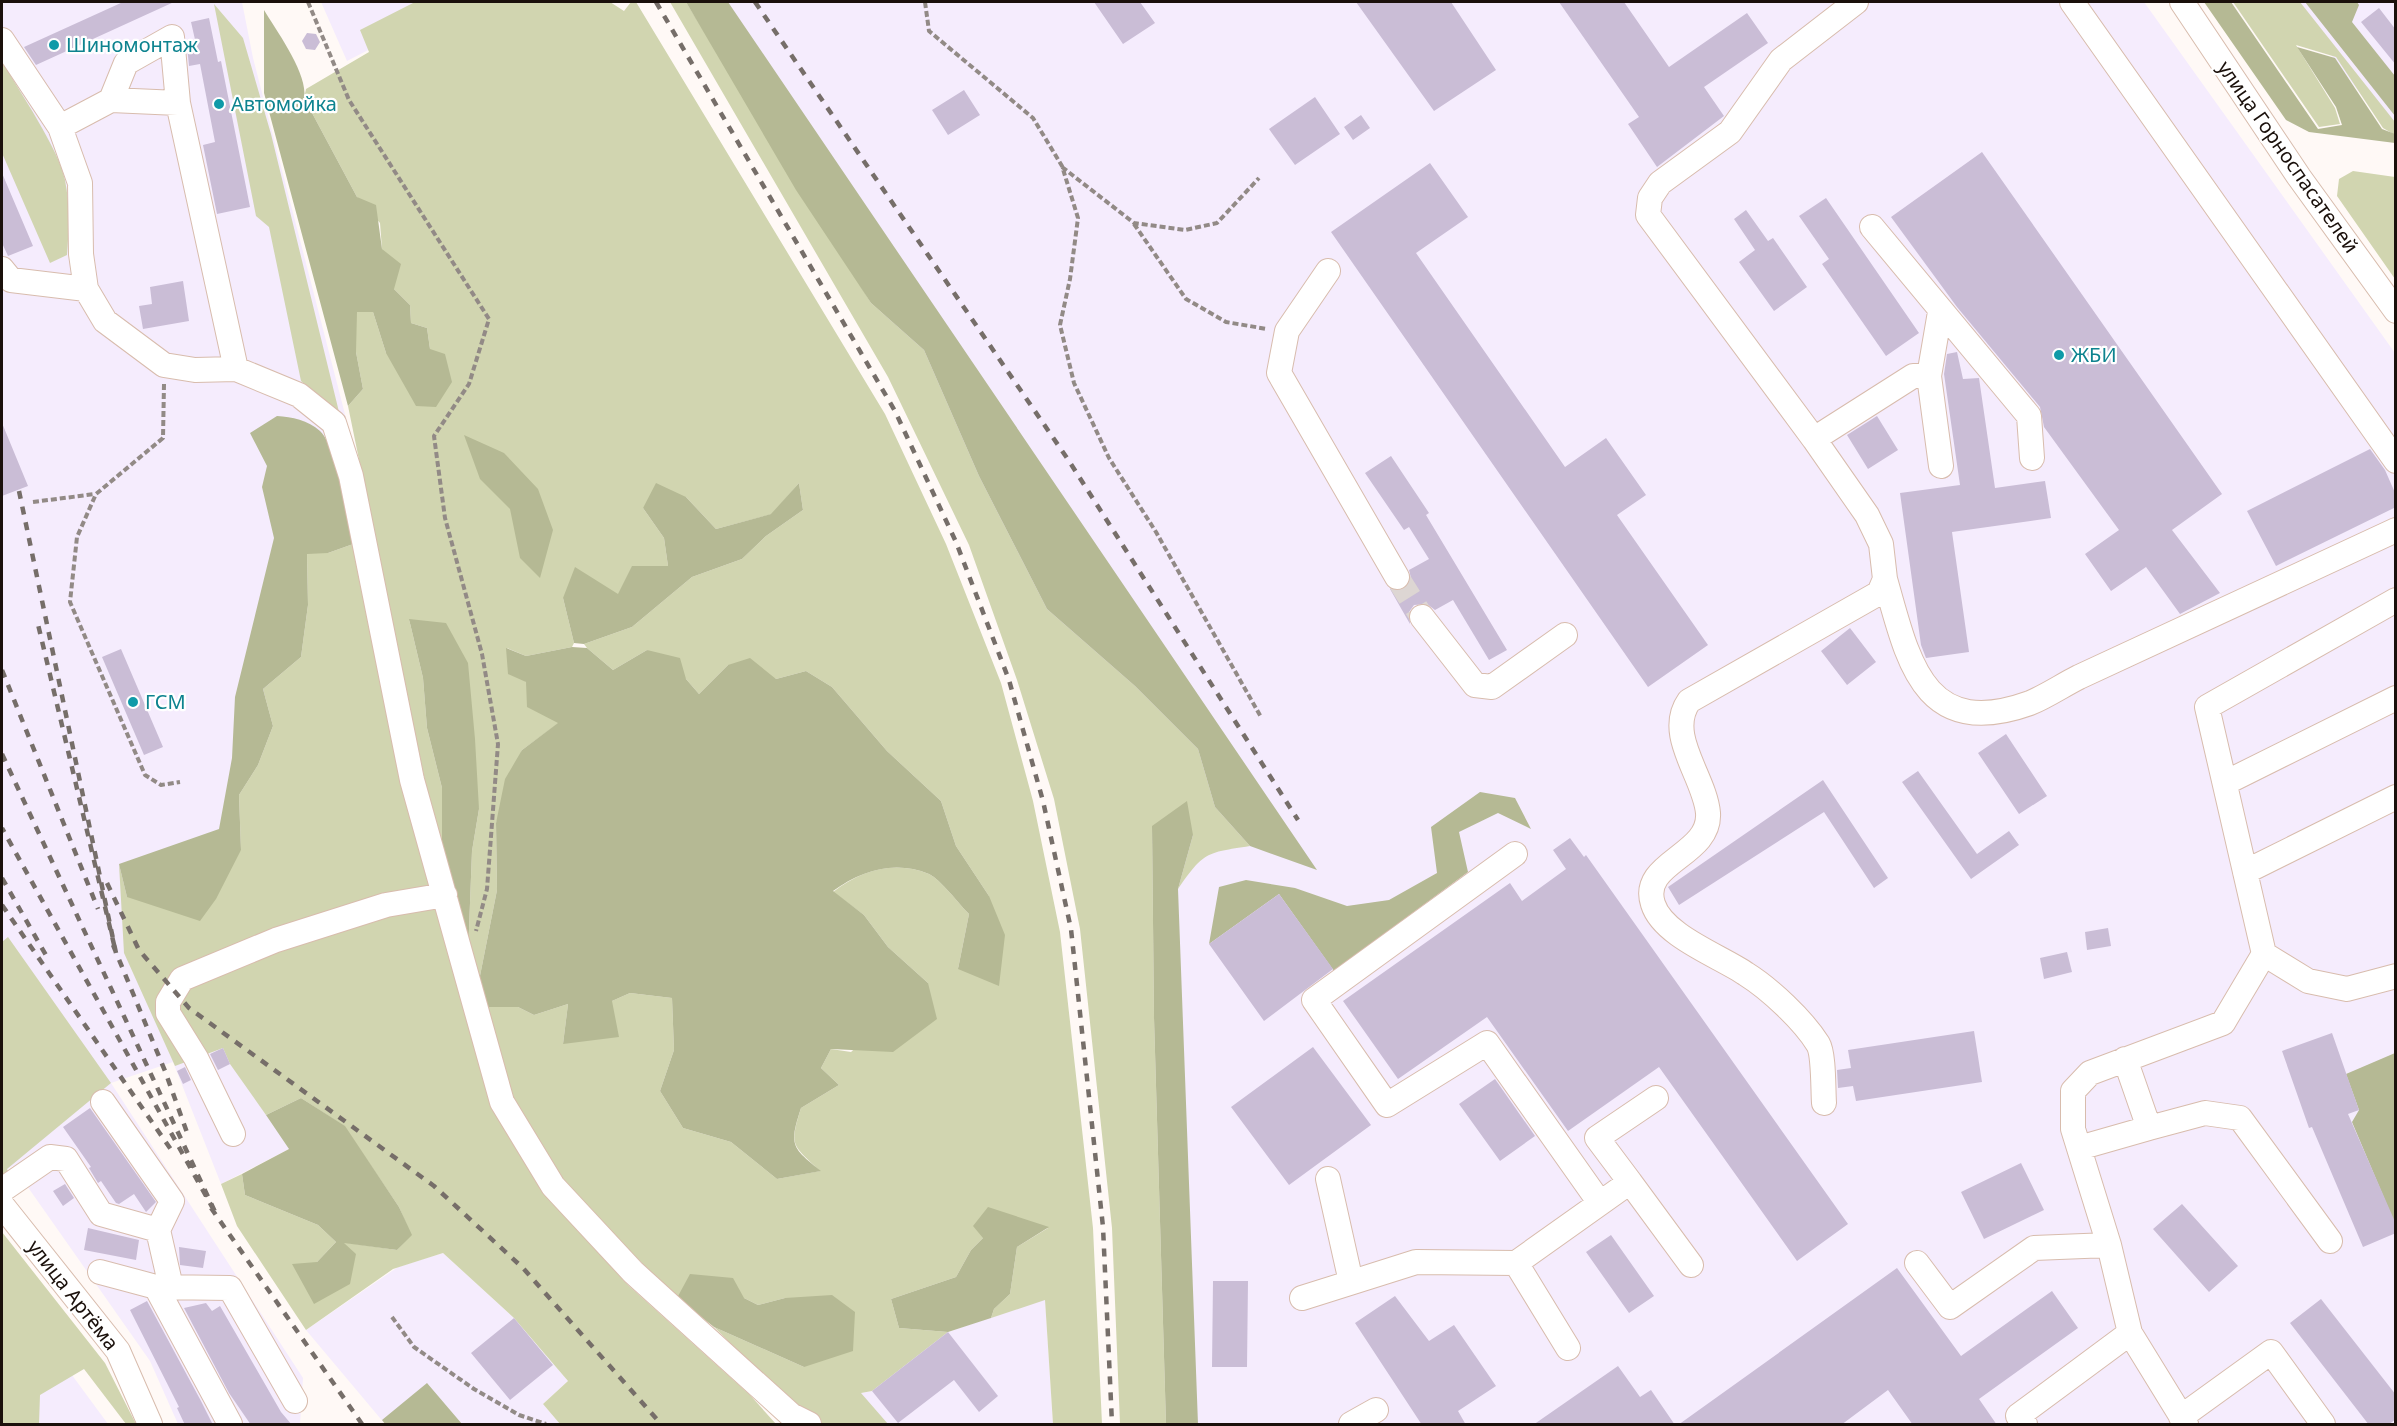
<svg xmlns="http://www.w3.org/2000/svg" width="2397" height="1426" viewBox="0 0 2397 1426" font-family="'Noto Sans',sans-serif">
	<rect width="100%" height="100%" fill="#fff9f6"/>
	<path fill="#f5ecfd" d="M2,2H242L253,58L347,422L222,839V1044L289,1149L221,1184L173,1062L111,1083L303,1378L300,1424H178L150,1361L13,1166L2,1173Z
		M321,2H461L347,61Z
		M724,2H2144L2395,353V1424H1171L1166,870Z
		M2291,2H2395V140Z
		M443,1253L514,1318L568,1381L543,1404L560,1424H385L306,1330L398,1267Z
		M1045,1299L1053,1424H819L861,1393L872,1391L948,1332Z
		M69,1371L108,1424H25L26,1397Z"/>
	<path fill="#d1d5b0" d="M415,2H610L624,11L631,2H636L885,414L946,544L1001,683L1033,801L1060,932L1093,1228L1102,1424H1053L1045,1300L991,1318L994,1309L1010,1294L1017,1247L1048,1228L983,1238L971,1250L956,1277L891,1299L899,1328L948,1332L872,1391L861,1393L888,1424H818L805,1417L714,1327L804,1367L785,1298L758,1305L744,1298H677L560,1181L515,1102L484,1007H518L534,1015L568,1004L563,1044L612,1001L630,993L672,998L674,1050L660,1091L683,1128L731,1142L777,1179L820,1171C792,1144 789,1147 801,1108L839,1085L821,1068L831,1049L851,1052L928,983L888,947L864,915L833,892C862,870 894,860 929,874C940,879 960,905 969,914L958,969L989,896L956,846L941,801L887,751L832,687L806,671L776,679L728,665L699,694L686,679L647,650L613,670L587,648L584,644L632,627L692,577L742,559L766,536L803,510L799,483L772,514L716,529L686,497L643,508L664,538L668,566L619,594L563,598L574,643L572,647L526,656L507,648L526,682L559,723L522,750L496,823L497,890L477,991L468,955L472,851L479,809L409,619L423,678L427,728L442,788V864L348,406L363,389L356,352V312H373L386,353L430,349L427,328L411,323L410,305L394,289L382,249L380,223L357,197L304,98L306,89L369,52L360,30Z
		M670,2H686L871,303L924,350L979,476L1047,609L1135,686L1198,749L1215,807L1250,846C1205,853 1204,852 1178,889L1193,835L1152,826L1154,1018L1166,1424H1120L1112,1228L1080,929L1054,799L1017,680L969,545L888,377Z
		M2233,2H2300L2395,122V135L2383,128L2336,57L2296,45L2335,108L2340,124L2319,127Z
		M214,4L243,38L271,134L340,416L301,381L269,227L256,216Z
		M2,61C19,91 59,149 65,180C70,205 69,230 67,255L50,263L2,153Z
		M2353,171L2395,177V279L2337,196L2339,179Z
		M356,543L404,785L545,1194L628,1285L750,1395L776,1424H560L543,1404L568,1381L514,1318L443,1253L393,1269L306,1330L237,1226L221,1184L242,1174L245,1195L318,1225L336,1242L317,1262L314,1303L342,1242L397,1250L411,1235L399,1207L344,1126L301,1098L266,1115L230,1064L223,1048L175,1066L124,953L119,864L127,897L241,850L239,795L258,765L273,726L263,689L301,657L308,605L307,553H328Z
		M8,937L111,1083L7,1169L9,1173L3,1175L2,942Z
		M2,1232L105,1363L136,1424H126L84,1369L40,1395L39,1424H2Z"/>
	<path fill="#b5b994" d="M686,2H728L1317,870L1250,846L1215,807L1198,749L1135,686L1047,609L979,476L924,350L871,303L796,190Z
		M2204,2H2231L2318,129L2342,125L2336,107L2297,47L2335,58L2382,129L2395,134V143L2309,132L2286,120Z
		M2305,2H2357L2359,5L2352,22L2395,76V116Z
		M264,10C276,30 309,75 304,98L357,197L376,205L382,249L401,264L394,289L410,305L411,323L427,328L430,349L445,354L452,382L436,407L416,406L386,353L373,312H357L356,352L363,389L348,406L264,93Z
		M277,416C292,417 308,420 320,431C336,446 351,520 356,543L328,553L307,554L308,605L301,657L263,689L273,726L258,765L239,795L241,850L216,899L200,921L127,897L119,864L219,829L232,758L235,697L274,538L262,487L267,466L250,433Z
		M464,435L504,453L538,489L553,530L540,578L520,558L510,509L480,479Z
		M656,483L686,497L716,529L771,514L799,483L803,510L766,536L742,559L692,577L632,627L584,644L574,643L563,598L575,567L618,594L632,566H668L664,538L643,508Z
		M409,619L446,623L468,663L475,739L479,809L472,851L468,955L442,864V788L427,728L423,678Z
		M572,647L587,648L613,670L647,650L680,658L686,679L699,694L728,665L750,658L776,679L806,671L832,687L887,751L941,801L956,846L989,896L1005,935L999,986L958,969L969,914C960,905 940,879 929,874C895,860 862,870 833,891L864,915L888,947L928,983L937,1019L893,1052L831,1049L821,1068L839,1085L801,1108C789,1145 791,1147 821,1171L777,1179L731,1142L683,1128L660,1091L674,1050L672,998L630,993L612,1001L619,1037L563,1044L568,1004L534,1015L518,1007H484L477,991L497,890L496,823L505,779L522,750L558,723L527,707L526,682L508,674L506,648L526,656Z
		M1480,792L1515,798L1531,829L1498,813L1459,832L1468,872L1334,971L1279,894L1209,944L1219,887L1246,880L1295,888L1347,906L1389,900L1437,873L1431,827Z
		M1187,801L1193,835L1178,889L1198,1424H1166L1154,1018L1152,826Z
		M2395,1053V1224L2352,1122L2359,1110L2346,1074Z
		M301,1098L345,1126L399,1207L412,1235L397,1250L344,1243L356,1254L350,1284L314,1304L292,1264L317,1262L336,1242L318,1225L245,1195L242,1174L289,1149L266,1115Z
		M988,1207L1049,1227L1017,1247L1010,1294L994,1309L991,1318L948,1332L899,1328L891,1299L956,1277L971,1250L983,1238L973,1226Z
		M690,1274L733,1278L744,1298L758,1305L785,1298L832,1295L855,1312L853,1351L804,1367L714,1327L677,1298Z
		M427,1383L462,1424H385L382,1420Z"/>
	<path fill="#cabdd6" d="M123,2H174L36,65L24,47Z
		M1094,2H1140L1155,23L1123,44Z
		M1356,2H1451L1496,70L1434,111Z
		M1559,2H1624L1669,67L1747,13L1768,43L1704,87L1724,116L1657,167L1628,124L1639,117Z
		M2379,8L2396,30V65L2361,22Z
		M209,18L218,62L221,61L250,207L217,214L203,145L215,142L200,64L189,66L187,46L196,44L191,22Z
		M307,33L316,34L320,42L315,50L306,49L302,41Z
		M964,90L980,115L948,135L932,110Z
		M1315,97L1340,134L1295,165L1269,129Z
		M1361,115L1370,128L1353,140L1344,127Z
		M1982,152L2222,494L2172,530L2220,593L2180,614L2146,567L2111,591L2085,554L2119,530L2044,427L2040,407L1957,307L1891,217Z
		M1430,163L1468,217L1416,253L1565,467L1606,438L1646,495L1617,515L1708,645L1648,687L1331,232Z
		M2,173L33,246L8,256L2,243Z
		M1826,198L1919,333L1886,356L1822,264L1829,259L1799,216Z
		M1746,210L1768,241L1773,238L1807,287L1774,311L1739,262L1755,250L1734,219Z
		M183,281L189,321L143,329L139,306L152,304L150,287Z
		M1957,352L1963,379L1979,378L1995,488L2045,481L2051,518L1952,532L1969,652L1926,658L1921,645L1900,493L1960,485L1944,374L1947,354Z
		M1877,416L1898,450L1868,469L1847,435Z
		M2,423L28,486L2,496Z
		M2370,449L2385,470L2396,495V507L2276,566L2247,511Z
		M1391,456L1429,513L1426,515L1507,650L1489,660L1453,600L1435,610L1427,604L1414,605L1409,612L1410,624L1390,589H1405L1411,578L1409,570L1429,559L1409,527L1404,530L1365,473Z
		M1850,628L1876,662L1847,685L1821,651Z
		M121,649L163,747L144,755L102,657Z
		M2006,734L2047,796L2019,814L1978,753Z
		M1918,771L1977,854L2009,831L2019,845L1971,879L1902,782Z
		M1823,780L1888,878L1874,888L1824,812L1679,905L1668,887Z
		M1570,838L1584,857L1586,855L1848,1224L1797,1261L1659,1067L1568,1131L1487,1017L1398,1079L1343,1001L1510,883L1522,901L1566,869L1553,850Z
		M1279,894L1333,969L1264,1021L1209,944Z
		M2108,928L2111,946L2087,950L2085,932Z
		M2067,952L2072,972L2044,979L2040,958Z
		M1974,1031L1982,1082L1856,1101L1853,1086L1838,1088L1837,1070L1851,1068L1848,1050Z
		M2332,1033L2359,1110L2348,1114L2396,1224V1233L2363,1247L2312,1127L2309,1128L2282,1051Z
		M1313,1047L1371,1125L1289,1185L1231,1107Z
		M223,1048L230,1064L218,1070L210,1054Z
		M185,1067L191,1080L183,1084L177,1071Z
		M1495,1079L1535,1136L1500,1161L1459,1104Z
		M90,1108L156,1202L146,1212L134,1194L119,1204L116,1203L101,1181L98,1183L89,1168L91,1167L63,1127Z
		M2021,1163L2044,1210L1984,1239L1961,1192Z
		M65,1184L74,1198L63,1206L53,1191Z
		M2182,1204L2238,1266L2209,1292L2153,1229Z
		M88,1228L139,1240L136,1260L84,1250Z
		M1611,1235L1654,1296L1629,1313L1586,1252Z
		M179,1247L206,1251L203,1268L180,1265Z
		M1897,1268L1961,1356L2052,1291L2078,1328L1979,1399L1997,1425H1913L1888,1390L1841,1425H1678Z
		M1213,1281H1248L1247,1367H1212Z
		M1395,1296L1429,1341L1454,1325L1496,1386L1458,1411L1466,1425H1422L1355,1323Z
		M2321,1299L2396,1395V1419L2388,1425H2369L2290,1323Z
		M147,1301L201,1401L213,1425H185L177,1408L179,1407L130,1310Z
		M206,1303L212,1311L220,1306L281,1412L292,1425H251L229,1393L184,1308Z
		M514,1318L553,1365L510,1400L471,1353Z
		M948,1332L998,1396L979,1412L954,1380L898,1423L872,1391Z
		M1618,1366L1640,1397L1651,1390L1675,1425H1533Z"/>
	<g fill="none" stroke-linecap="round" stroke-linejoin="round">
		<path stroke="#ddd6d3" stroke-width="24" stroke-dasharray="24 12" stroke-linecap="butt" d="M1397,577L1422,617"/>
		<defs>
			<path id="minor" d="M2072,2L2396,461
				M2182,2L2299,177L2396,311
				M2,40L60,127L80,183L81,254L86,289L105,321L164,365L195,370L236,369L299,395L334,423L351,476L412,780L502,1102L553,1186L633,1272L791,1415L809,1424
				M111,100L126,63L172,37L178,103
				M60,127L111,100L178,103L236,369
				M1872,227L2029,416L2032,458
				M2,269L11,280L86,289
				M1328,271L1287,331L1279,373L1397,577
				M1929,376L1940,312
				M1814,439L1913,376H1929L1941,466
				M1885,579C1908,659 1922,742 2030,703C2047,696 2063,685 2079,677L2396,530
				M2396,600L2207,707L2264,954L2308,981L2347,989L2396,976
				M1422,617L1475,685L1492,687L1565,635
				M2225,783L2396,698
				M1515,854L1314,1000L1387,1105L1487,1043L1600,1203
				M2245,872L2396,797
				M2125,1059L2149,1128L2205,1113L2240,1118L2330,1241
				M1824,1103C1823,1089 1824,1054 1818,1044C1803,1020 1770,989 1746,974C1720,956 1663,936 1653,904C1639,862 1711,856 1708,813C1705,777 1665,735 1689,701L1879,593L1885,579L1881,544L1867,515L1814,439L1648,215L1650,198L1660,183L1730,132L1781,60L1856,2
				M233,1134L196,1058L168,1013V1002L182,979L276,940L386,905L445,895
				M2079,1148L2149,1128
				M1328,1179L1351,1282
				M1630,1182L1691,1265
				M2,1190L50,1157L66,1159L101,1214L158,1230L172,1201L103,1102
				M2,1205L118,1351L150,1424
				M158,1230L171,1287
				M1516,1263L1568,1348
				M1917,1263L1950,1307L2034,1248L2109,1245
				M100,1272L156,1287
				M1302,1298L1416,1262L1516,1263L1630,1182L1597,1138L1656,1098
				M2181,1417L2271,1352L2323,1424
				M230,1424L156,1287L230,1288L295,1401
				M1351,1424L1376,1410
				M2025,1424L2018,1416L2130,1333
				M2186,1424L2130,1333L2109,1245L2073,1129V1091L2090,1073L2223,1023L2264,954"/>
		</defs>
		<use href="#minor" stroke="#d8bcad" stroke-width="26"/>
		<path stroke="#928a86" stroke-width="4" stroke-dasharray="6 3" stroke-linecap="butt" d="M308,2L349,100L489,319L469,384L434,436L445,518L482,654L498,744L487,889L476,931
			M925,2L929,31L1033,118L1062,166L1078,218L1070,279L1060,325L1074,383L1109,458L1156,532L1261,717
			M1062,167L1134,223L1185,230L1217,223L1259,178
			M1134,224L1186,299L1226,322L1267,329
			M164,384L163,438L96,494L77,537L70,602L145,775L161,785L180,782
			M33,502L95,494
			M392,1317L414,1347L474,1389L519,1415L546,1424"/>
		<use href="#minor" stroke="#fff" stroke-width="24"/>
		<path stroke="#766e69" stroke-width="4.5" stroke-dasharray="8 8" stroke-linecap="butt" d="M656,2L895,411L956,542L1009,680L1043,801L1071,929L1103,1227L1112,1424
			M755,2L1069,461L1298,820
			M19,491L116,953L37,620
			M2,670L98,909
			M2,754L216,1214L2,828
			M2,878L47,957
			M107,883L139,950L189,1008L434,1186L523,1268L661,1424
			M2,905L172,1151
			M113,945L165,1071L189,1138
			M211,1208L362,1424"/>
	</g>
	<g fill="#0f9aa8" stroke="#fff" stroke-width="2">
		<circle cx="54" cy="45" r="6"/>
		<circle cx="219" cy="104" r="6"/>
		<circle cx="2059" cy="355" r="6"/>
		<circle cx="133" cy="702" r="6"/>
	</g>
	<g text-anchor="middle" stroke-width="4.5" stroke-linejoin="round" paint-order="stroke">
		<g font-size="20" fill="#0d838f" stroke="#fff" text-anchor="start">
			<text x="66" y="52">Шиномонтаж</text>
			<text x="231" y="111">Автомойка</text>
			<text x="2071" y="362">ЖБИ</text>
			<text x="145" y="709">ГСМ</text>
		</g>
		<g font-size="20" fill="#1a100b" stroke="#fff">
			<text transform="translate(2288 157) rotate(55)" y="7">улица Горноспасателей</text>
			<text transform="translate(73 1295) rotate(52)" y="7">улица Артёма</text>
		</g>
	</g>
	<rect width="2397" height="1426" fill="none" stroke="#1a100b" stroke-width="6"/>
</svg>
